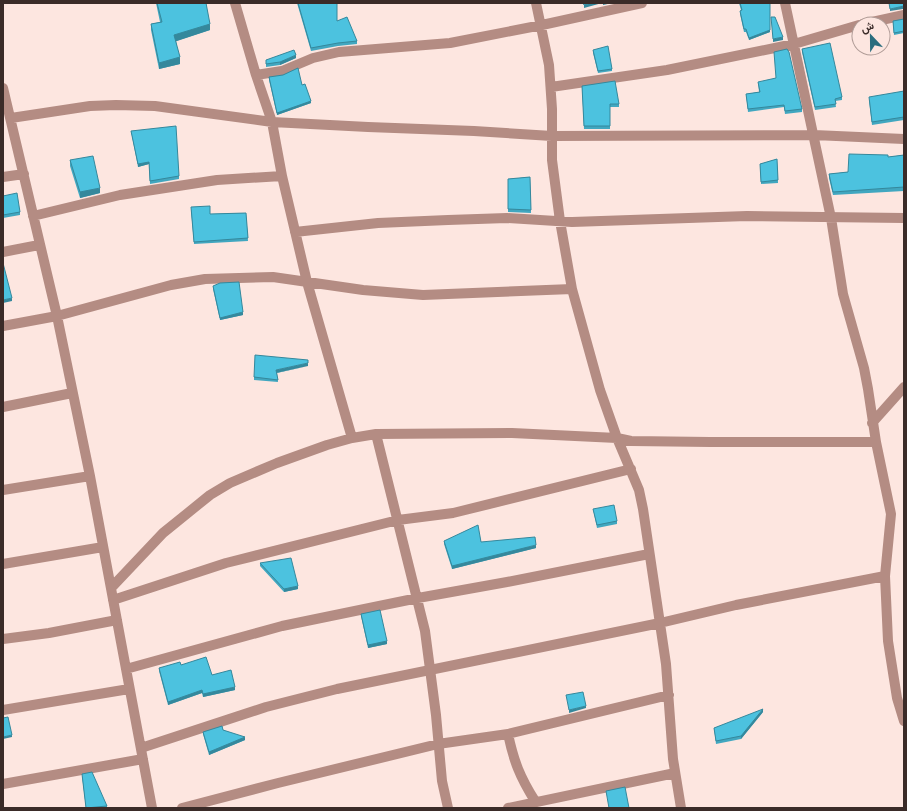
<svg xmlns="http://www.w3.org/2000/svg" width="907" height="811" viewBox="0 0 907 811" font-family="'PT Sans',Vazirmatn,sans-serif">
	<rect width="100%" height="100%" fill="#fde6e0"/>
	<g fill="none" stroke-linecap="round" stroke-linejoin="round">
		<path stroke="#b48c83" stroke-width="10" d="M235,3L256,75L272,122L282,176L307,282L352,438
			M785,3L831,218L843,294L864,368L868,389L876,442L891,514L885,576L888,641L897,698L904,721
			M863,24L904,15
			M256,75L282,71L313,58L339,52L450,43L542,25L642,3
			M551,87L667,70L794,44L859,25
			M3,88L57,316L90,476L152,808
			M11,118L90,106L116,105L155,106L272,122L368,127L474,131L552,136L814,135L904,139
			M3,177L24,174
			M33,216L120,195L217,180L282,176
			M295,232L378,223L448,220L507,218L572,222L747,216L904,218
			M3,252L39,245
			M3,326L57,316L171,285L205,279L273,277L363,290L423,295L572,289
			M3,407L72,393
			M872,423L904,387
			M376,434L425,631L436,715L442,781L448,808
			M617,438L639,490L643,509L666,664L673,759L681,808
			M617,438L631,441L710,442H876
			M3,490L90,476
			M3,564L103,547
			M111,588L163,533L210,495L230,483L277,463L327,445L352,438L376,434L512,433L617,438L600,390L572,289L560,221L552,160V109L549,65L536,3
			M113,600L226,563L398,520L453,513L631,469
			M3,639L49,633L117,620
			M126,669L282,626L418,598L507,582L649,554
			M3,710L129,689
			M141,748L266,707L337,689L660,623L736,605L885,576
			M3,784L143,759
			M535,801C520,777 514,762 508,734L669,695
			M182,808L278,783L438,744L508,734
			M508,808L675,773"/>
	</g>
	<path fill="#41a7c0" d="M156,3H206L210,30L176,41L180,64L159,69L151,30V24L160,22Z
		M297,3H337V21L357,41V44L338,46L311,51Z
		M739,3H770V32L749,40L746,32H744L740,14V11L741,10Z
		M904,19V33L894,35L893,21Z
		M802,49L842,97V100L835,101L836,107L815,110L802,52Z
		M593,50L612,69V71L598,73L593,53Z
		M296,58L280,65L266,67V60Z
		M269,77L302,85L311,103L277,115L269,80Z
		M758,82L802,109V112L785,114L784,107L748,112L746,94L759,92Z
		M582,86L619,104V107H610V129H584Z
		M904,91V120L872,125L869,100Z
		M131,131L179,176V179L150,184L149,164L138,167Z
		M904,155V191L833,195L829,178V174L848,172L888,157Z
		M777,159L778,183L761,184L760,164Z
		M70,160L100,193L80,198L70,166Z
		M530,177L531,213L508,212V179Z
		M3,196L20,212V215L3,218Z
		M191,210L210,214L246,213L248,241L194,244Z
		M213,286L243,315L220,320L213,289Z
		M308,366L277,373L278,382L254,380V377Z
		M593,509L617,521V524L597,528Z
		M444,541L481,542L536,548L452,569L444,544Z
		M260,563L298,589L284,592L260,566Z
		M361,614L387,644L368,648L361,616Z
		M181,665L212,675L235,690L203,697L202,693L168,705L159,671V668Z
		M763,712L741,739L716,744L714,728Z
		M223,730L245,740L209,755L203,734V732Z
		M82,776L107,806V808H86Z"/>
	<path fill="#35889c" d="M592,3H602L584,8V5Z
		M603,3H612L603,5Z
		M903,6V9L890,11V9Z
		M210,24V30L174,42V35Z
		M770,30V32L749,40V38Z
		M783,37V40L773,42V39Z
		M296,55V58L280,65V62Z
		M180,57V64L159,69V63Z
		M311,101V103L277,115V113Z
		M149,162V164L138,167V164Z
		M100,188V193L80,198V192Z
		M12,298V301L3,303V300Z
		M243,312V315L220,320V318Z
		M308,363V366L276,373V370Z
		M536,545V548L452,569V566Z
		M298,586V589L284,592V589Z
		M387,641V644L368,648V645Z
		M235,687V690L203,697V694Z
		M202,690V693L168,705V702Z
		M586,706V708L569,713V710Z
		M763,709V712L741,739V736Z
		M12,735V737L3,739V737Z
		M245,737V740L209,755V752Z"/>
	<path fill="#4cc2df" stroke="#35889c" d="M157,3H206L210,24L174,35L180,57L159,63L151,24L162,22Z
		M298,3H337V21L347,17L357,41L338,43L311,48Z
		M583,3H592L584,5Z
		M740,3H770V30L749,38L746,29H744L740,11L742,10Z
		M889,3H904V6L890,9Z
		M771,17H775L783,37L773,39Z
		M904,19V31L894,33L893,21Z
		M830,43L842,97L835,99L836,104L815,107L802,49Z
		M608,46L612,69L598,71L593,50Z
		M787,49L789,52L802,109L785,111L784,105L748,109L746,94L760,92L758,82L776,78L774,52Z
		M294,50L296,55L280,62L266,64V60Z
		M298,68L302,85L305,84L311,101L277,113L269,77L283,75Z
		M615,81L619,104H610V126H584L582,86Z
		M904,91V117L872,122L869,97Z
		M176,126L179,176L150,181L149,162L138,164L131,131Z
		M849,154L888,155V157L904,155V187L833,192L829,174L848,172Z
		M93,156L100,188L80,192L70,160Z
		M777,159L778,180L761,182L760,164Z
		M530,177L531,210L508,209V179Z
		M17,193L20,212L3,215V196Z
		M210,206V214L246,213L248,238L194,242L191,207Z
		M3,263L12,298L3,300Z
		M239,282L243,312L220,318L213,286L220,283Z
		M255,355L308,360V363L276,370L278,380L254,377Z
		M614,505L617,521L597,525L593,509Z
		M478,525L481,542L535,537L536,545L452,566L444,541Z
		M291,558L298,586L284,589L260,563Z
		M380,610L387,641L368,645L361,614Z
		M206,657L212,675L231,670L235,687L203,694L202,690L168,702L159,668L180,662L181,665Z
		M583,692L586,706L569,710L566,695Z
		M763,709L741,736L716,741L714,728Z
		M8,717L12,735L3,737V718Z
		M222,726L223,730L245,737L209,752L203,732Z
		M92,772L107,806L86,808L82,774Z
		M625,787L629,808H609L606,791Z"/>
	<rect width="907" height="811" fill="none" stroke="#3a2b28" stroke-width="8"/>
	<g transform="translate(871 36) rotate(338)"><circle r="19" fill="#fde6e0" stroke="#af9b96"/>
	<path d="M0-3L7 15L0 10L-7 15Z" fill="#2a6d7e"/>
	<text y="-6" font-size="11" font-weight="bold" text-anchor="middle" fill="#3a2b28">ش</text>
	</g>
</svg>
